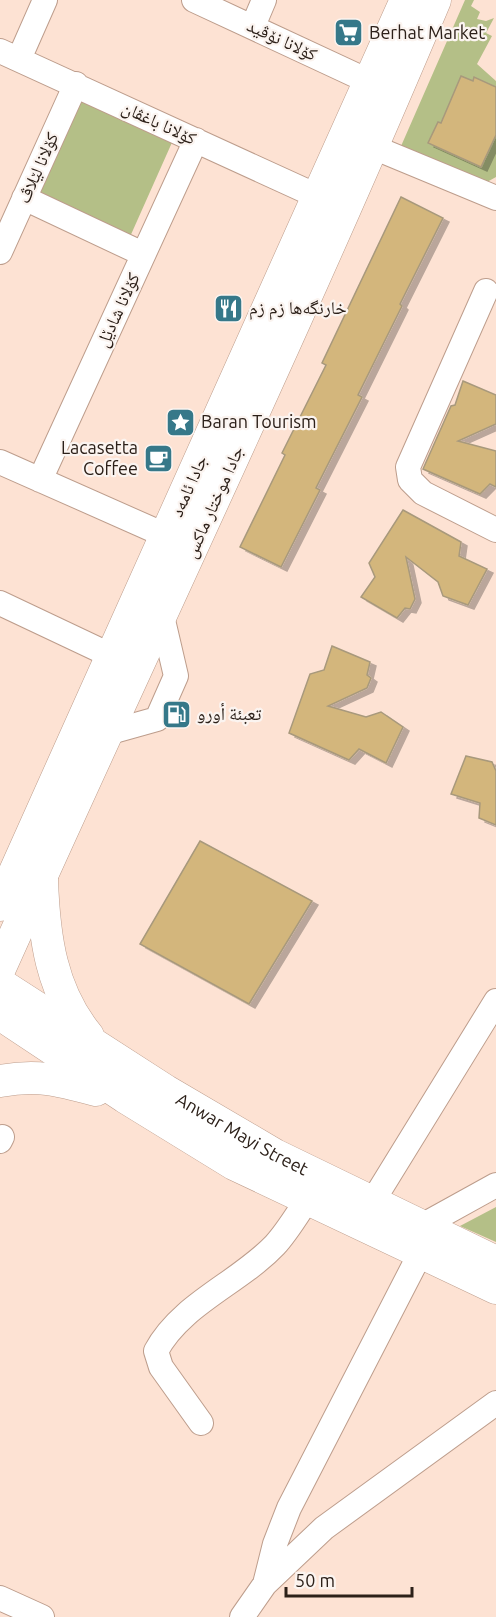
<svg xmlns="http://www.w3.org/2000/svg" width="496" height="1617" viewBox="0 0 496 1617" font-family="Ubuntu,'Noto Naskh Arabic',sans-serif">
	<defs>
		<filter id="shadow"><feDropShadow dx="6" dy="4" stdDeviation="0" flood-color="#0004"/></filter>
	</defs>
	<rect width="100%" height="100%" fill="#fde2d3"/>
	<path fill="#b4bf87" d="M465,0H474L471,6L480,12L477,19L486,21L494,18L486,33L492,36L477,64L496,81V177L487,182L398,153Z
		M80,96L174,138L129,239L35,197Z
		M496,1207V1242L460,1226Z"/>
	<path fill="#d3b67b" stroke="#a8997c" stroke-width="1.5" filter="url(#shadow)" d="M461,76L473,81L474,77L496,87V135L481,167L428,143L438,122L441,123Z
		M401,197L443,218L400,304L402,306L358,395L362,397L316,488L320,490L281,567L240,547L285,455L282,453L326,365L322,363Z
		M463,381L496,395V424L458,441L496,451V487L490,484L480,494L423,469L451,406L455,405Z
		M403,510L461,542L459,556L487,569L468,605L443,596L438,582L406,557L415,599L410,609L405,608L397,618L361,597L375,577L369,563Z
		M332,646L370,662L367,675L371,678L367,688L328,706L366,717L381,712L403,727L386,763L359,749L349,760L289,733L310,674L324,670Z
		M466,756L492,762L496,771V825L479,818L480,803L451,794Z
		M200,841L312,901L249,1004L140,944Z"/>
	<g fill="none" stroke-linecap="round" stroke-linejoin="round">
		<defs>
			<path id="minor" d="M194,0L368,81
				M253,26L264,0
				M0,51L317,196
				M19,59L45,0
				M373,147L496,198
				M24,198L143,254
				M0,252L76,84
				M486,291L408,467L410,480L423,493L496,530
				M0,462L167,536
				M40,480L196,140
				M0,603L112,656
				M107,733L157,719L176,676L162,616
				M0,1141L2,1137
				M371,1204L496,1001
				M420,1227L496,1185
				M201,1423L161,1367L156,1351C181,1304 239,1283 275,1245C287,1232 297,1215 307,1200
				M265,1584L275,1544L289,1508L420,1254
				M0,1598L42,1617
				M242,1617L265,1584L324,1528L496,1403"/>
			<g id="major">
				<path d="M42,880C44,937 51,991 88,1036"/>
				<path d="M0,905L406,0"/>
				<path d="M0,968C145,645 298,326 435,0"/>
				<path id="s1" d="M0,984L166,1091L275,1155L496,1262"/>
				<path d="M0,1014L125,1097L234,1164L496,1288"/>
				<path d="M0,1081C38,1074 59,1080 96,1090"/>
			</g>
		</defs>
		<use href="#minor" stroke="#bd9d8c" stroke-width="26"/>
		<use href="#major" stroke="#bd9d8c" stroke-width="33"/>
		<use href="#minor" stroke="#fff" stroke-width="24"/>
		<use href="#major" stroke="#fff" stroke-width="32"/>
	</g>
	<defs>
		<symbol id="supermarket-square" viewBox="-11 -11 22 22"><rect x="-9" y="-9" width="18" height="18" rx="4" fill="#367889" stroke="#fbf4f0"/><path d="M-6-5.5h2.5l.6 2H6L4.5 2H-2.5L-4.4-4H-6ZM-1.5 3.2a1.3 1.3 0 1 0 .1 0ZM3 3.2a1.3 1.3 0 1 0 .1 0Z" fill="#fff"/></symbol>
		<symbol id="restaurant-square" viewBox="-11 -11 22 22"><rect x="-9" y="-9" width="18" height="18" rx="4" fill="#367889" stroke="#fbf4f0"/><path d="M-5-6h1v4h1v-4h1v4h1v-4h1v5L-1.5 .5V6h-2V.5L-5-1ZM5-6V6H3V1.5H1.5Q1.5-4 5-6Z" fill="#fff"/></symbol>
		<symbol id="sight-square" viewBox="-11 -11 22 22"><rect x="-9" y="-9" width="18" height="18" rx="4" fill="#367889" stroke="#fbf4f0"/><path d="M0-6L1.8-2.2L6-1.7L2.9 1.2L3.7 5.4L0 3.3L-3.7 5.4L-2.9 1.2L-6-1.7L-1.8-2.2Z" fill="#fff"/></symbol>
		<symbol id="cafe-square" viewBox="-11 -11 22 22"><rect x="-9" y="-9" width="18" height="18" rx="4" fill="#367889" stroke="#fbf4f0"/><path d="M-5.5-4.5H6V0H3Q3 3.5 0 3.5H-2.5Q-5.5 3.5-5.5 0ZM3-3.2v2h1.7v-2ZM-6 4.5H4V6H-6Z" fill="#fff"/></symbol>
		<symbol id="fuel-square" viewBox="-11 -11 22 22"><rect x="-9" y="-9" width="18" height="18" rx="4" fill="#367889" stroke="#fbf4f0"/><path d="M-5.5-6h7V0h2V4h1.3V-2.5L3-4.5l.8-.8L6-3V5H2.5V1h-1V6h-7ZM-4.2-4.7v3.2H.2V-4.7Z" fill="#fff"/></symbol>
	</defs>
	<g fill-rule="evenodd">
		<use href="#supermarket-square" x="332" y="16" width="33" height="33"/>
		<use href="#restaurant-square" x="212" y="292" width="33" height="33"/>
		<use href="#sight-square" x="164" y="406" width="33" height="33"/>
		<use href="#cafe-square" x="142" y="442" width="33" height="33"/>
		<use href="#fuel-square" x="160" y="698" width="33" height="33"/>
	</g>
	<g text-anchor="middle" stroke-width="4.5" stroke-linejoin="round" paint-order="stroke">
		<g font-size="18" fill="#2c2019" stroke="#fbf4f0" text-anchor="start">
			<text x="369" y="39">Berhat Market</text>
			<text x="249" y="314">خارنگەها زم زم</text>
			<text x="201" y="428">Baran Tourism</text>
			<text x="138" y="454" text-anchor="end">Lacasetta<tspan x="138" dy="21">Coffee</tspan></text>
			<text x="197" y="720">تعبئة أورو</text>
		</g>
		<g font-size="18" fill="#2c2019" stroke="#fbf4f0">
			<text transform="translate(282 40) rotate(25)" y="6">کۆلانا نۆڤید</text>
			<text transform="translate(159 123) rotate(25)" y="6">کۆلانا باغڤان</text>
			<text transform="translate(38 168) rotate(-66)" y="6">کۆلانا لێلاڤ</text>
			<text transform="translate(118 310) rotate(-65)" y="6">کۆلانا شادێل</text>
			<text transform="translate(189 486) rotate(-66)" y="6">جادا ئامەد</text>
			<text transform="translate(214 502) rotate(-66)" y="6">جادا موختار ماكس</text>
			<text dy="6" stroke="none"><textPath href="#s1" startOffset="285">Anwar Mayi Street</textPath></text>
		</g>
	</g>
	<path d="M286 1587v9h126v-9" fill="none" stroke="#2c2019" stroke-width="3"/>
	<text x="295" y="1587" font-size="18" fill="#2c2019" stroke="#fbf4f0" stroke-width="4.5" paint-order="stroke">50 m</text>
</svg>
